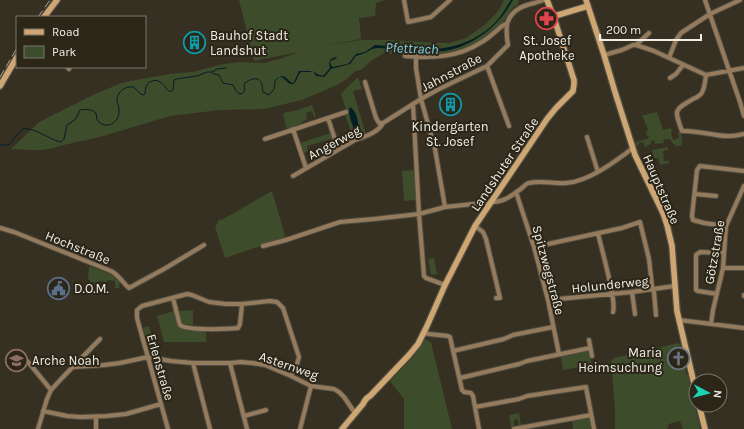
<svg xmlns="http://www.w3.org/2000/svg" width="744" height="429" viewBox="0 0 744 429" font-family="Karla,sans-serif">
	<rect width="100%" height="100%" fill="#353022"/>
	<path fill="#3d4c2a" d="M239,0H385L376,3L375,16L359,18L361,39L323,46L360,40H391L436,43H449L466,38L486,24L499,10L504,0H519L517,6H514C508,15 503,24 495,31C482,41 464,51 447,54C434,56 420,55 407,54L406,55L384,53L371,61L361,70L355,71L347,79L337,85L302,100L264,109L220,110L170,116L100,137L59,146C46,152 26,150 11,149L39,122L93,95L119,84L130,81L170,74L193,72L219,65L239,62L264,63L283,58L298,52L254,61Z
		M358,77L362,89L353,91L366,134L364,135H360L353,139L345,114L347,113L341,94C346,88 352,82 358,77Z
		M312,105L316,117H314L312,111L306,113L307,117L306,118L307,119L302,122L301,124L296,125V127L288,129L287,127H286L283,113L298,110Z
		M657,112L663,130L671,128L672,131L671,132L673,140L679,138L678,132L680,131C682,135 683,142 681,146H675V144H673L670,139L663,140L664,143L655,144L654,140L651,141V144L645,147L643,142L639,143V145L635,146L634,143L649,138L648,136H647L646,131L648,130L643,117L641,116Z
		M331,133L332,139L307,146L308,151L304,153L300,143Z
		M667,147L668,148V150L663,151L664,161H669V163L660,165L658,158H654L652,150Z
		M415,170L417,200L404,201L402,171Z
		M272,191L285,235L284,238L225,258L215,227L219,220L223,219Z
		M434,258L437,274L431,275L428,259Z
		M89,266L110,274L120,280L119,288H115V281L107,280V282L99,281L98,284H94V282H90V280H88Z
		M193,310V325L183,324L182,323L179,311Z
		M174,311L177,324L179,327L184,329L206,331V342H164L157,316Z
		M149,326L152,338L146,339L143,328Z
		M425,339L431,342L452,429H404V399L390,381L412,358Z
		M678,343L682,346L685,357L686,374L688,375L700,429H683L680,421L669,424L667,429H615V410L611,361L614,358Z
		M589,351L592,365L563,370L561,357Z
		M519,413L521,425L519,426L518,419L514,420V427H511L509,415Z
		M590,417L592,429H573L572,420Z"/>
	<path fill="#031e24" d="M511,0H513C509,7 504,15 499,20C486,35 463,49 443,51C436,52 429,52 422,51C416,51 412,49 406,50V52L404,50L401,49L377,48L372,49L365,53L356,56L350,64L331,69L324,77L316,76L313,71L310,72H301C297,75 298,81 293,84C288,85 286,79 281,77L278,78L275,82H274L277,78L282,76L285,77L292,83L294,82L299,71H313L317,74L323,76L330,68L329,63L331,59L336,57L337,58L331,61L330,62L331,65L333,67L347,64L349,63L356,54L365,52L375,45L401,47C406,45 411,48 416,49C421,49 426,49 431,49C456,49 483,38 499,18C504,12 507,6 511,0Z
		M350,107C357,111 359,124 359,132L357,133L355,132C353,125 347,114 350,107Z"/>
	<g fill="none" stroke-linecap="round" stroke-linejoin="round">
		<path stroke="#031e24" stroke-width="1" d="M212,72L217,69L226,68
			M0,145H9C12,141 18,133 22,130C29,124 52,141 61,142L64,139L67,125L76,119L80,110C86,109 91,109 96,113L97,120C98,121 100,123 102,124C110,128 119,121 119,112C120,108 117,104 117,100C117,93 123,88 129,87C136,85 137,94 144,95C146,92 145,88 147,85C148,83 149,82 152,81C161,78 164,87 170,92L173,90L174,80L176,79L197,76L207,72H211L214,74L219,75L223,83L233,85L236,91L240,94L243,93L245,90L244,85L245,83C250,79 260,75 262,85C263,87 262,90 263,92L269,95L274,89L275,82"/>
		<defs>
			<path id="street" d="M404,0L408,22L431,17L450,0
				M705,0L740,102L744,116
				M636,45L654,51L706,75L744,68
				M604,55L622,50L633,45H636L649,33
				M405,56C431,58 457,58 480,43C488,39 495,32 502,26L506,24
				M416,56V68L421,99L435,149L445,207
				M669,58L676,40L681,33L710,14L740,0
				M487,66L509,126
				M67,67L69,69
				M706,75C705,81 705,89 701,94C699,96 696,98 693,99C674,110 674,109 682,131C699,130 715,137 731,136C735,136 740,135 744,134
				M670,78L676,74L683,65
				M365,82L376,118L379,123H383
				M413,104L419,214L424,276L426,278L445,285
				M328,118L338,149
				M293,129L306,168
				M587,137L598,172
				M265,139L346,112
				M293,176L355,140C364,137 378,133 383,123L421,99L439,89L487,66L508,45C507,39 506,32 507,25C507,22 509,19 510,17C519,4 531,5 544,0
				M516,192L534,247L548,300L559,354
				M695,194L716,196
				M475,226L483,232L486,239L500,298H496
				M726,226L704,223L693,220L692,216L697,170L700,166L744,171
				M0,228L14,232L111,271C119,275 122,282 129,288L164,269L204,245
				M598,233C601,248 617,301 613,312
				M263,246L286,240L340,222L374,219L419,214L445,207L492,202C505,202 512,195 522,188C524,186 527,183 529,183C541,180 554,184 566,183C588,182 616,161 633,148
				M534,247L622,228L640,222L649,259L652,286L654,292L656,315
				M723,268H744
				M632,292L635,314
				M717,294L698,291L696,290V255L700,252L723,253
				M744,295V296
				M173,298L179,322C179,323 180,324 180,325C187,331 228,329 238,328L240,324L242,304
				M548,300L632,292L675,286
				M679,320L744,328
				M711,324L713,310L723,268L726,226L744,186
				M424,333L429,334L448,336L450,337L462,390L464,392L471,393L473,396L479,429
				M589,340L592,356
				M453,351L504,339L513,335L553,327
				M25,359L29,363L51,390
				M193,363L210,429
				M230,363L247,429
				M73,367L104,365L120,363L148,357L171,361L193,363H230L241,362L252,363L265,365L291,376L311,386L334,389L339,392L344,397L355,413
				M460,378L519,364L527,361L590,348
				M475,407L519,399L527,396L586,387L594,429
				M43,411L67,416L80,417L107,416L126,414L161,404
				M244,416L266,410
				M96,417V429
				M38,429L47,399L51,390L63,377L100,339
				M168,429L137,318V310L142,306L187,294L192,295L209,302L226,304H242L270,301L277,302L283,308L299,357L297,364L291,376
				M300,429L311,386
				M514,429L591,415"/>
			<path id="secondary" d="M547,0L552,13L555,15
				M586,0L604,55L615,92L635,155L663,213L667,225L672,246L677,311L696,392
				M555,15H558L588,6
				M44,17L57,0
				M0,86L17,57
				M699,405L705,429
				M342,429L363,404C365,400 366,398 370,396L409,355L418,344L427,326L445,285L475,226L547,119L556,108L573,91L574,84V80L555,21V15"/>
		</defs>
		<use href="#street" stroke="#534e41" stroke-width="6"/>
		<use href="#secondary" stroke="#534e41" stroke-width="8"/>
		<use href="#street" stroke="#947b5d" stroke-width="4"/>
		<use href="#secondary" stroke="#cda673" stroke-width="5.5"/>
		<path stroke="#a5a196" stroke-width="1" stroke-dasharray="8 4" stroke-linecap="butt" d="M38,17L50,0
			M0,77L17,48"/>
	</g>
	<defs>
		<symbol id="pharmacy-ring" viewBox="-11 -11 22 22"><circle r="9.5" fill="#2b2618" stroke="#e0444e" stroke-width="1.5"/><path d="M-2-6h4v4h4v4h-4v4h-4v-4h-4v-4h4Z" fill="#e0444e"/></symbol>
		<symbol id="building-ring" viewBox="-11 -11 22 22"><circle r="9.5" fill="#2b2618" stroke="#0f9aa8" stroke-width="1.5"/><path d="M-4-6H4V6H1V3H-1V6H-4ZM-2.5-4.3h1.7v1.8h-1.7ZM.8-4.3h1.7v1.8H.8ZM-2.5-1h1.7V.8h-1.7ZM.8-1h1.7V.8H.8Z" fill="#0f9aa8"/></symbol>
		<symbol id="civic-ring" viewBox="-11 -11 22 22"><circle r="9.5" fill="#2b2618" stroke="#5c6f8a" stroke-width="1.5"/><path d="M-.6-6.5H3V-4.5H.6V-3L4-1V1h2V6H-6V1h2V-1L-.6-3ZM-1.2 2.5V6h2.4V2.5Z" fill="#5c6f8a"/></symbol>
		<symbol id="church-ring" viewBox="-11 -11 22 22"><circle r="9.5" fill="#2b2618" stroke="#6b7280" stroke-width="1.5"/><path d="M-1.2-6h2.4v3.5h3.3v2.4h-3.3V6h-2.4V-.1h-3.3v-2.4h3.3Z" fill="#6b7280"/></symbol>
		<symbol id="school-ring" viewBox="-11 -11 22 22"><circle r="9.5" fill="#2b2618" stroke="#8d6e63" stroke-width="1.5"/><path d="M0-5L7-2L0 1L-7-2ZM-4 1L0 2.5L4 1V4Q0 6-4 4Z" fill="#8d6e63"/></symbol>
	</defs>
	<g fill-rule="evenodd">
		<use href="#pharmacy-ring" x="534" y="6" width="25" height="25"/>
		<use href="#building-ring" x="182" y="30" width="25" height="25"/>
		<use href="#building-ring" x="438" y="92" width="25" height="25"/>
		<use href="#civic-ring" x="46" y="276" width="25" height="25"/>
		<use href="#church-ring" x="666" y="346" width="25" height="25"/>
		<use href="#school-ring" x="4" y="348" width="25" height="25"/>
	</g>
	<g text-anchor="middle" stroke-width="4" stroke-linejoin="round" paint-order="stroke">
		<g font-size="13" fill="#f1eee5" stroke="#2b2618" text-anchor="start">
			<text x="210" y="40">Bauhof Stadt<tspan x="210" dy="15">Landshut</tspan></text>
			<text x="547" y="45" text-anchor="middle">St. Josef<tspan x="547" dy="15">Apotheke</tspan></text>
			<text x="450" y="131" text-anchor="middle">Kindergarten<tspan x="450" dy="15">St. Josef</tspan></text>
			<text x="74" y="293">D.O.M.</text>
			<text x="662" y="357" text-anchor="end">Maria<tspan x="662" dy="15">Heimsuchung</tspan></text>
			<text x="32" y="365">Arche Noah</text>
		</g>
		<g font-size="13" fill="#f1eee5" stroke="#2b2618">
			<text transform="translate(451 72) rotate(-28)" y="5">Jahnstraße</text>
			<text transform="translate(334 142) rotate(-28)" y="5">Angerweg</text>
			<text transform="translate(504 164) rotate(-56)" y="5">Landshuter Straße</text>
			<text transform="translate(662 189) rotate(67)" y="5">Hauptstraße</text>
			<text transform="translate(78 247) rotate(22)" y="5">Hochstraße</text>
			<text transform="translate(714 252) rotate(-80)" y="5">Götzstraße</text>
			<text transform="translate(549 270) rotate(75)" y="5">Spitzwegstraße</text>
			<text transform="translate(610 284) rotate(-6)" y="5">Holunderweg</text>
			<text transform="translate(289 365) rotate(19)" y="5">Asternweg</text>
			<text transform="translate(161 367) rotate(74)" y="5">Erlenstraße</text>
		</g>
		<g font-size="14" font-style="italic" fill="#7dd4e9" stroke="#2b2618">
			<text transform="translate(412 48) rotate(2)" y="5">Pfettrach</text>
		</g>
	</g>
	<rect x="16" y="16" width="130" height="52" fill="#2b2618" stroke="#7a766a"/>
	<rect x="24" y="29" width="20" height="6" fill="#cda673" stroke="#7a766a"/>
	<text x="52" y="36" font-size="12" fill="#f1eee5">Road</text>
	<rect x="24" y="46" width="20" height="12" fill="#3d4c2a" stroke="#7a766a"/>
	<text x="52" y="56" font-size="12" fill="#f1eee5">Park</text>
	<g transform="translate(708 393) rotate(97)"><circle r="19" fill="#2b2618" stroke="#7a766a"/>
	<path d="M0-3L7 15L0 10L-7 15Z" fill="#1ad5b2"/>
	<text y="-6" font-size="11" font-weight="bold" text-anchor="middle" fill="#f1eee5">N</text>
	</g>
	<path d="M600 34v6h101v-6" fill="none" stroke="#f1eee5" stroke-width="2"/>
	<text x="606" y="34" font-size="12" fill="#f1eee5" stroke="#2b2618" stroke-width="3" paint-order="stroke">200 m</text>
</svg>
